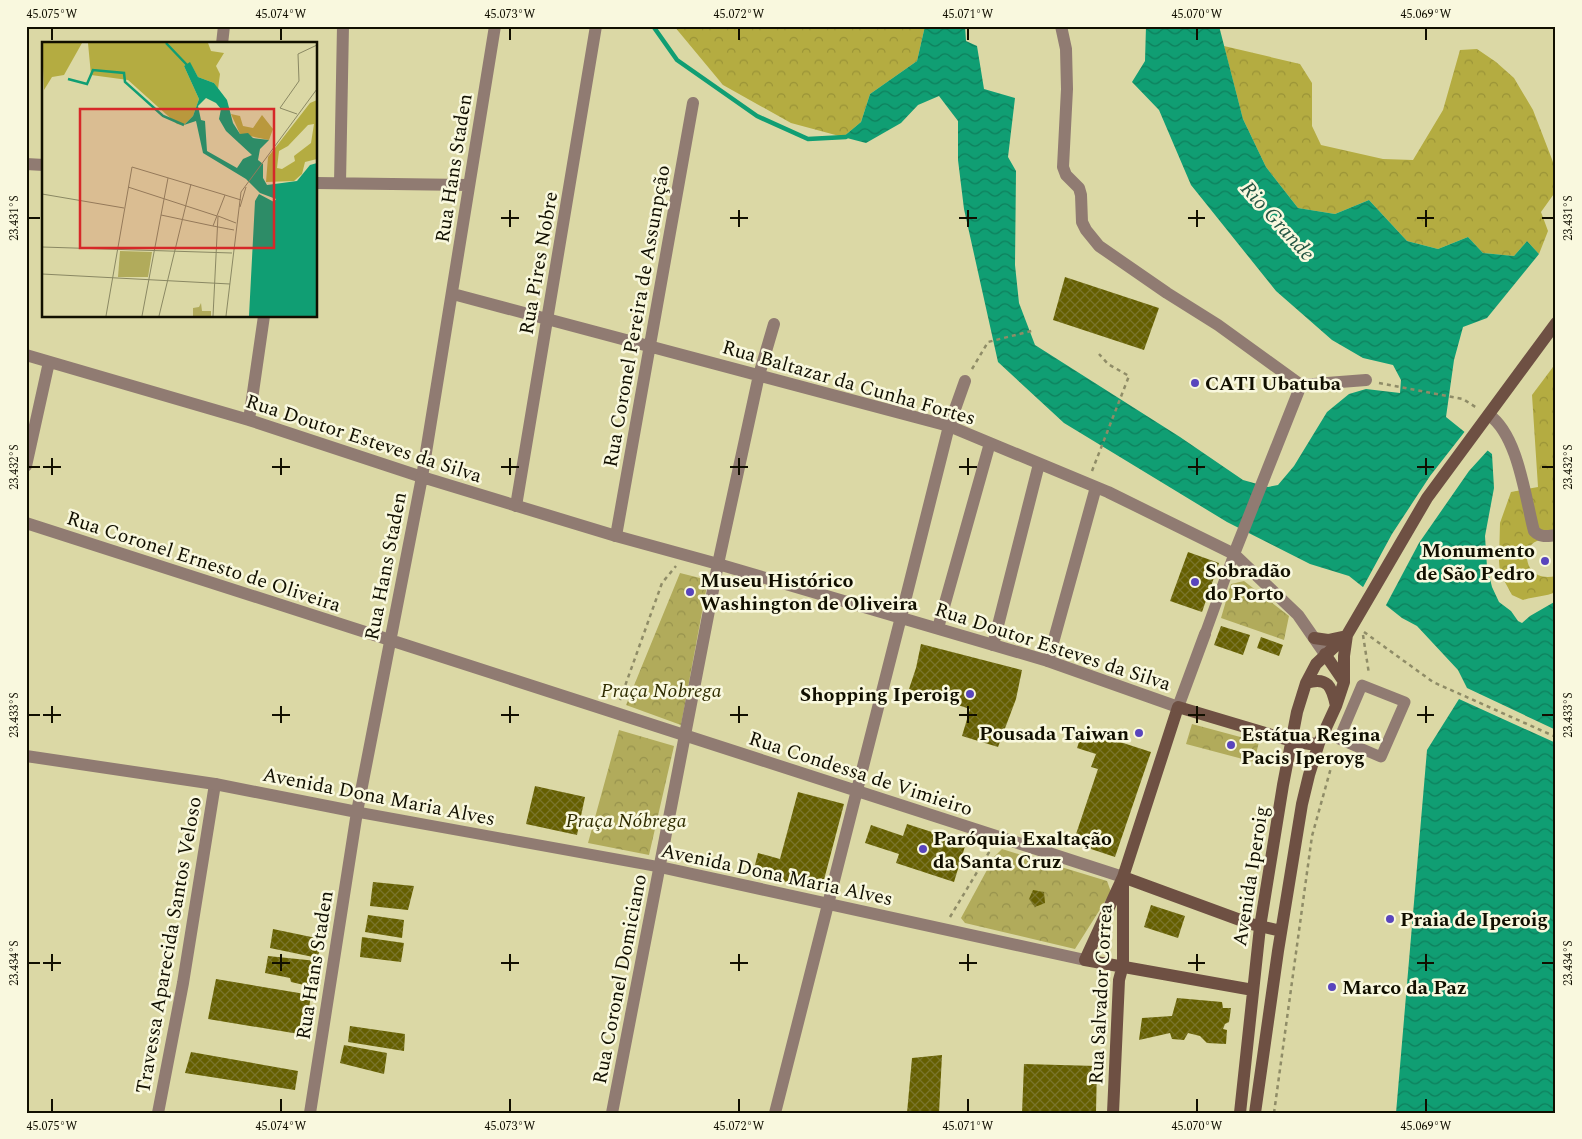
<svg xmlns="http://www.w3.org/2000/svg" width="1582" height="1139" viewBox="0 0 1582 1139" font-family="Spectral,serif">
	<defs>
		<pattern id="forest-crowns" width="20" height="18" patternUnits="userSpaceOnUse" patternTransform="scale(1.25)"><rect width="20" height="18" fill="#b4ac41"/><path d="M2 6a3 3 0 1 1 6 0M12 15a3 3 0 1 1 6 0" fill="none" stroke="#9a9337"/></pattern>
		<pattern id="park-crowns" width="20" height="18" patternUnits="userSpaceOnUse" patternTransform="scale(1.25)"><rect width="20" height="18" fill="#b1ab5b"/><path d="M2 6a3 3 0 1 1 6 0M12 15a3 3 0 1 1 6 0" fill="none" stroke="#97924d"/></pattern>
		<pattern id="water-waves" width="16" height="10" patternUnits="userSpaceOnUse" patternTransform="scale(1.25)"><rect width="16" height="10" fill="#109e73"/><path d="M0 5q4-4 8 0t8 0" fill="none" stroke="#0e7f5c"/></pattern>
		<pattern id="building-cross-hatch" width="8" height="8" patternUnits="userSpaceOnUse" patternTransform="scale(1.25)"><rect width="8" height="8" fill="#655f00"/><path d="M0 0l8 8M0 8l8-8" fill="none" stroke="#7a752c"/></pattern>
	</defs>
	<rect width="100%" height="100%" fill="#dbd8a5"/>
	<path fill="url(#forest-crowns)" d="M674,26H925L917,61L870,94L861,122L843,137L791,123L723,85Z
		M1224,46L1300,64L1312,83V126L1321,145L1383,159L1413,160L1443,110L1460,50L1477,49L1496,62L1514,78L1533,110L1553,162L1556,163V191L1541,212L1548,231L1539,254L1527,241L1514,256L1483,253L1468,237L1438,249L1407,241L1369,200L1335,214L1298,208L1266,167L1243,119Z
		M1556,363V540C1551,540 1544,539 1540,540C1519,544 1523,584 1556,576V592C1545,597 1535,596 1523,600L1512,595L1500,573L1499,561L1500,523L1511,492L1538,487L1532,395Z"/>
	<path fill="url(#park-crowns)" d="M680,573L708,580L681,725L626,705Z
		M1244,581L1289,616L1284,640L1221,618L1231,584Z
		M1192,724L1259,742L1254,762L1186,744Z
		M619,730L674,746L649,855L588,843Z
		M1002,849L1107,881L1111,892L1075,949L965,923L961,918L994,857Z"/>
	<path fill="url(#water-waves)" d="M925,26H965L966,41L977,46L984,89L1015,98L1008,157L1016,171L1015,265L1019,303L1035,345L1180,437L1243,480L1268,487L1278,485L1294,466L1327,412L1349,394L1366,389L1400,393L1401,380L1393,365L1363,358L1332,340L1276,291L1191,185L1159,110L1132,82L1145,61L1146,26H1219L1243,119L1266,167L1298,208L1335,214L1369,200L1407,241L1438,249L1468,237L1483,253L1514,256L1527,241L1539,254L1487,318L1463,327L1454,360L1446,417L1492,454L1494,488L1485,536L1487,567L1492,587L1499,602L1511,611L1518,621L1522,623L1530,616L1556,601V730L1467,688L1458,670L1417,626L1402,618L1349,576L1310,564L1227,522L1064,423L998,362L964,209L958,160V121L939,96L918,105L901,123L866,143L843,137L861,122L870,94L917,61Z
		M1459,699L1556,743V1113H1396L1427,750Z"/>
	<path fill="#dbd8a5" d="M1466,430L1489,449L1469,471L1419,543L1385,607L1362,589L1392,534L1430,476Z"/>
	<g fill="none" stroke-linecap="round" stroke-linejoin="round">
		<path stroke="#109e73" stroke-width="4.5" d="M653,26L677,60L757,116L808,139L846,137"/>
	</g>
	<path fill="url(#building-cross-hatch)" d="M1065,277L1159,308L1144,350L1053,320Z
		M1188,552L1219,563L1202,612L1170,601Z
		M1221,626L1250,635L1243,655L1214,645Z
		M1261,637L1283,645L1279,656L1257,648Z
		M921,644L1022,670L1016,699L998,747L962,736L970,709L909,689L916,668Z
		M1083,730L1151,752L1115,857L1073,843L1098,769L1091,767L1096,754L1077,748Z
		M535,786L585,797L577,835L526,824Z
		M798,792L844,804L821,891L753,873L758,853L780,859Z
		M907,824L966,843L954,882L896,863L899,854L865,843L871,825L903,836Z
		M373,882L414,886L408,910L370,906Z
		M1033,890L1044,892L1045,903L1035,907L1029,899Z
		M1151,905L1185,916L1178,938L1144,927Z
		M368,915L404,920L402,938L365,932Z
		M273,929L321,939L318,958L270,948Z
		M362,937L404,943L401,962L360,957Z
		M268,956L317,961L313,987L291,982L290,978L265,973Z
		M216,979L311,995L305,1035L208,1019Z
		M1177,998L1222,1002L1223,1008H1231L1229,1022L1225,1024L1223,1029L1227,1030L1226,1044L1207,1043L1200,1036L1188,1033L1184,1040L1172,1039L1170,1033L1139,1040L1142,1018L1172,1016Z
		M350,1026L405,1034L404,1051L348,1042Z
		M344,1045L387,1053L384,1074L340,1063Z
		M191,1052L298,1071L295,1090L185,1073Z
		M942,1055L939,1113H907L912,1058Z
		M1024,1064L1097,1066L1096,1113H1022Z"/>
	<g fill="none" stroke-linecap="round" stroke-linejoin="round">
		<path stroke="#8f8c67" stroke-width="2.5" stroke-dasharray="4 4" stroke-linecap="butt" d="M972,369L988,342L1035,330
			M1379,383L1463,399L1477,408
			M1092,471L1129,376L1108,364L1099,354
			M1364,632L1433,682L1556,737
			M1363,635L1369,674
			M620,700L662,583L676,566
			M950,917L991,849
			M1274,1113L1312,836L1332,764L1338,752"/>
		<path stroke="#907b72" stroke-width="11" d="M1205,634L1234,554
			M1362,685L1405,702L1381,757L1339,739Z
			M357,812L660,867"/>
		<path stroke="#907b72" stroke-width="12" d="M1061,26L1066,49L1067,89L1063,167L1066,175L1079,188L1081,195L1082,222L1086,230L1099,246L1167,293L1218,325L1301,385
			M222,44L224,26
			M26,164L44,165
			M316,183L468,185
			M340,183L343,26
			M453,294L949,426L1108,492L1234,554L1298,615L1325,654
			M26,355L249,420L422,477L495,26
			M1301,385L1366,380
			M1489,415C1518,435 1525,497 1534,531C1541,538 1547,536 1556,535
			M249,420L264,316
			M26,466L49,362
			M516,506L596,26
			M26,523L390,640
			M616,536L693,103
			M1234,554L1301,385
			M718,564L759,375L774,324
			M901,617L949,426L965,381
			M938,628L990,443
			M993,645L1039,464
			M1048,661L1096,487
			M1178,707L1205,634
			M158,1113L183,983L215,784"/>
		<path stroke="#907b72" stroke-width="12" d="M390,640L1123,877
			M26,756L215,784L357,812
			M660,867L1085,960
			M310,1113L357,812L422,477L616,536L718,564L1048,661L1178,707
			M612,1113L718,564
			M775,1113L901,617"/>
		<path stroke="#6e5043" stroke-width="12" d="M1314,638L1328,640L1342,637
			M1325,654L1344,682
			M1306,683C1328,676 1332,687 1336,706
			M1123,877L1251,924L1281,931
			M1253,990L1085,960L1123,877L1178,707L1292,741L1310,744L1319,743
			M1113,1113L1119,980L1123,965V879
			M1240,1113L1260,927L1283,785L1297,712L1306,683L1316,664L1347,635
			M1255,1113L1278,951L1302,804L1309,775L1319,743L1336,706L1344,682V656L1347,635L1427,498L1556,323"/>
	</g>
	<path fill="none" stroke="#110f00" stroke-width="2" d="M52,28V40M281,28V40M510,28V40M739,28V40M968,28V40M1197,28V40M1426,28V40M510,210V227M739,210V227M968,210V227M1197,210V227M1426,210V227M28,218H40M501,218H519M730,218H748M959,218H977M1188,218H1205M1417,218H1434M1542,218H1554M52,458V475M281,458V475M510,458V475M739,458V475M968,458V475M1197,458V475M1426,458V475M28,467H40M43,467H61M272,467H290M501,467H519M730,467H748M959,467H977M1188,467H1205M1417,467H1434M1542,467H1554M52,706V723M281,706V723M510,706V723M739,706V723M968,706V723M1197,706V723M1426,706V723M28,715H40M43,715H61M272,715H290M501,715H519M730,715H748M959,715H977M1188,715H1205M1417,715H1434M1542,715H1554M52,954V971M281,954V971M510,954V971M739,954V971M968,954V971M1197,954V971M1426,954V971M28,963H40M43,963H61M272,963H290M501,963H519M730,963H748M959,963H977M1188,963H1205M1417,963H1434M1542,963H1554M52,1099V1112M281,1099V1112M510,1099V1112M739,1099V1112M968,1099V1112M1197,1099V1112M1426,1099V1112"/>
	<g fill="#5945bd" stroke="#f9f8de" stroke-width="2">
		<circle cx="1195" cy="383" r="5"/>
		<circle cx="1545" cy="561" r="5"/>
		<circle cx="1195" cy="582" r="5"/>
		<circle cx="690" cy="592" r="5"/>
		<circle cx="970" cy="694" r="5"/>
		<circle cx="1139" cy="733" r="5"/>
		<circle cx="1231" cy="745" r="5"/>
		<circle cx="923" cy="849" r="5"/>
		<circle cx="1390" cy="919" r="5"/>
		<circle cx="1332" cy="987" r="5"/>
	</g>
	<g text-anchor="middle" stroke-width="5" stroke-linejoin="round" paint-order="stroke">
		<g font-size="20" fill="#110f00" stroke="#f9f8de">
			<text transform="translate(453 168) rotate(-81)" y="7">Rua Hans Staden</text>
			<text transform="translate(538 263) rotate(-80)" y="7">Rua Pires Nobre</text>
			<text transform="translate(636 316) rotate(-80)" y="7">Rua Coronel Pereira de Assunpção</text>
			<text transform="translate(849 382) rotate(16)" y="7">Rua Baltazar da Cunha Fortes</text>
			<text transform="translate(364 438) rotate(18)" y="7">Rua Doutor Esteves da Silva</text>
			<text transform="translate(204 561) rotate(18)" y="7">Rua Coronel Ernesto de Oliveira</text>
			<text transform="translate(385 566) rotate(-79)" y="7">Rua Hans Staden</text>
			<text transform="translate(1053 646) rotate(18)" y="7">Rua Doutor Esteves da Silva</text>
			<text transform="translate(861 773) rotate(18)" y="7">Rua Condessa de Vimieiro</text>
			<text transform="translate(379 796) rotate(11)" y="7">Avenida Dona Maria Alves</text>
			<text transform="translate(777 874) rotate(12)" y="7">Avenida Dona Maria Alves</text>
			<text transform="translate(1250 876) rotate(-81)" y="7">Avenida Iperoig</text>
			<text transform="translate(168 945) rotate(-80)" y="7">Travessa Aparecida Santos Veloso</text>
			<text transform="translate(314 965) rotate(-81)" y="7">Rua Hans Staden</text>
			<text transform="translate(619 979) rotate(-79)" y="7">Rua Coronel Domiciano</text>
			<text transform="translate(1100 994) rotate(-87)" y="7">Rua Salvador Correa</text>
		</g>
		<g font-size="20" font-weight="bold" fill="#110f00" stroke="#f9f8de" text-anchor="start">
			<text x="1205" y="390">CATI Ubatuba</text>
			<text x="1535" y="557" text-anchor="end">Monumento<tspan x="1535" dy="23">de São Pedro</tspan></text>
			<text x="1205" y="577">Sobradão<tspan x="1205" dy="23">do Porto</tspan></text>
			<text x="700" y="587">Museu Histórico<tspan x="700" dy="23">Washington de Oliveira</tspan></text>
			<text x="960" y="701" text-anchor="end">Shopping Iperoig</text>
			<text x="1129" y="740" text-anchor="end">Pousada Taiwan</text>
			<text x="1241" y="741">Estátua Regina<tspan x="1241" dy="23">Pacis Iperoyg</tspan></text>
			<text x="933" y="845">Paróquia Exaltação<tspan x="933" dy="23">da Santa Cruz</tspan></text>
			<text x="1400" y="926">Praia de Iperoig</text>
			<text x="1342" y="994">Marco da Paz</text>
		</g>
		<g font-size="20" font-style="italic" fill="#2f2c00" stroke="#f9f8de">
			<text x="661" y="697">Praça Nobrega</text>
			<text x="626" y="827">Praça Nóbrega</text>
		</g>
		<g font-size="21" font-style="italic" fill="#255643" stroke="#f9f8de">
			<text transform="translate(1278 221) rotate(48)" y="7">Rio Grande</text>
		</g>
	</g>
	<g transform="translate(42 42)">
		<rect width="275" height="275" fill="#dbd8a5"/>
		<path d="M0,1H40L22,33L10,35L2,48ZM46,1H166L169,9L182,11L174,24L178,32L176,47L172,41L156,35L148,21L142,24L157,57L151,74L142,83L135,82L86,38L49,33ZM275,58V117L263,120L260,132L252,139L224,140L226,115L268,61ZM272,82L269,101L252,114L253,119L240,127L235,126L237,109L246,104L266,83ZM189,72L198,74L201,84L211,86L220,73L231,87L227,98L198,92Z" fill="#b4ac41" fill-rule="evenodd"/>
		<path d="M159,261L160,269H169V274H151V266L157,265Z" fill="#b1ab5b"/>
		<path d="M78,209L110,210L106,235H76Z" fill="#b1ab5b"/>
		<path d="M148,20L156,35L172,41L185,58L191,81L198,92L206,91L211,96L227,98L218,107L216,118L221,122V136L225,143L255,139L268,123L275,121V274H207L213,159L217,152L232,160L234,157L218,151L204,137L161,111L154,79L142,83L151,74L157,57L142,24ZM164,56L174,61L179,67L177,77L184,89L210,113L201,117L195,126L165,109L163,79L159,78L156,64Z" fill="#109e73" fill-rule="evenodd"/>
		<path fill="none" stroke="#109e73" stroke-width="2.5" d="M124,1L146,24M26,37L45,42L51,28L82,31L83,40L121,74L142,83"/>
		<path fill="none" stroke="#8a8863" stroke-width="1" d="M255,72L238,66L257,39L256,12L275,3M86,145L175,174M0,152L82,166M198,165L204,145M119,173L171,184M176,174L194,181M192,188L171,184L183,153L199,158M0,205L190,211M0,232L188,242M64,274L90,125L183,153M100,274L126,136M117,274L149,142M171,274L176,174M184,274L199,150L275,47"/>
		<path fill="#d62828" fill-opacity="0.15" stroke="#d62828" stroke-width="2.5" d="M38,67H232V206H38Z"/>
		<rect width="275" height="275" fill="none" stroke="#110f00" stroke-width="2.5"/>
	</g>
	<rect width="1582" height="1139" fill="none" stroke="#f9f8de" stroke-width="55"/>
	<rect x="28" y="28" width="1526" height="1084" fill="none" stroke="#110f00" stroke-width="2"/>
	<g font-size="12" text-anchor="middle" fill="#110f00">
		<text x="52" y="18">45.075°W</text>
		<text x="281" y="18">45.074°W</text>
		<text x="510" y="18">45.073°W</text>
		<text x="739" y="18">45.072°W</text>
		<text x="968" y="18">45.071°W</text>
		<text x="1197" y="18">45.070°W</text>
		<text x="1426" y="18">45.069°W</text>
		<text transform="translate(14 218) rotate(-90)" y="4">23.431°S</text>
		<text transform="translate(1568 218) rotate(-90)" y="4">23.431°S</text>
		<text transform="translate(14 467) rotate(-90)" y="4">23.432°S</text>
		<text transform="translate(1568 467) rotate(-90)" y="4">23.432°S</text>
		<text transform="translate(14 715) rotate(-90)" y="4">23.433°S</text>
		<text transform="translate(1568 715) rotate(-90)" y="4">23.433°S</text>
		<text transform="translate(14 963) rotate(-90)" y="4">23.434°S</text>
		<text transform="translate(1568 963) rotate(-90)" y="4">23.434°S</text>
		<text x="52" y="1130">45.075°W</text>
		<text x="281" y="1130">45.074°W</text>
		<text x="510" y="1130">45.073°W</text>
		<text x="739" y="1130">45.072°W</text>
		<text x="968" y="1130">45.071°W</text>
		<text x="1197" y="1130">45.070°W</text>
		<text x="1426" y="1130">45.069°W</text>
	</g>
</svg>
